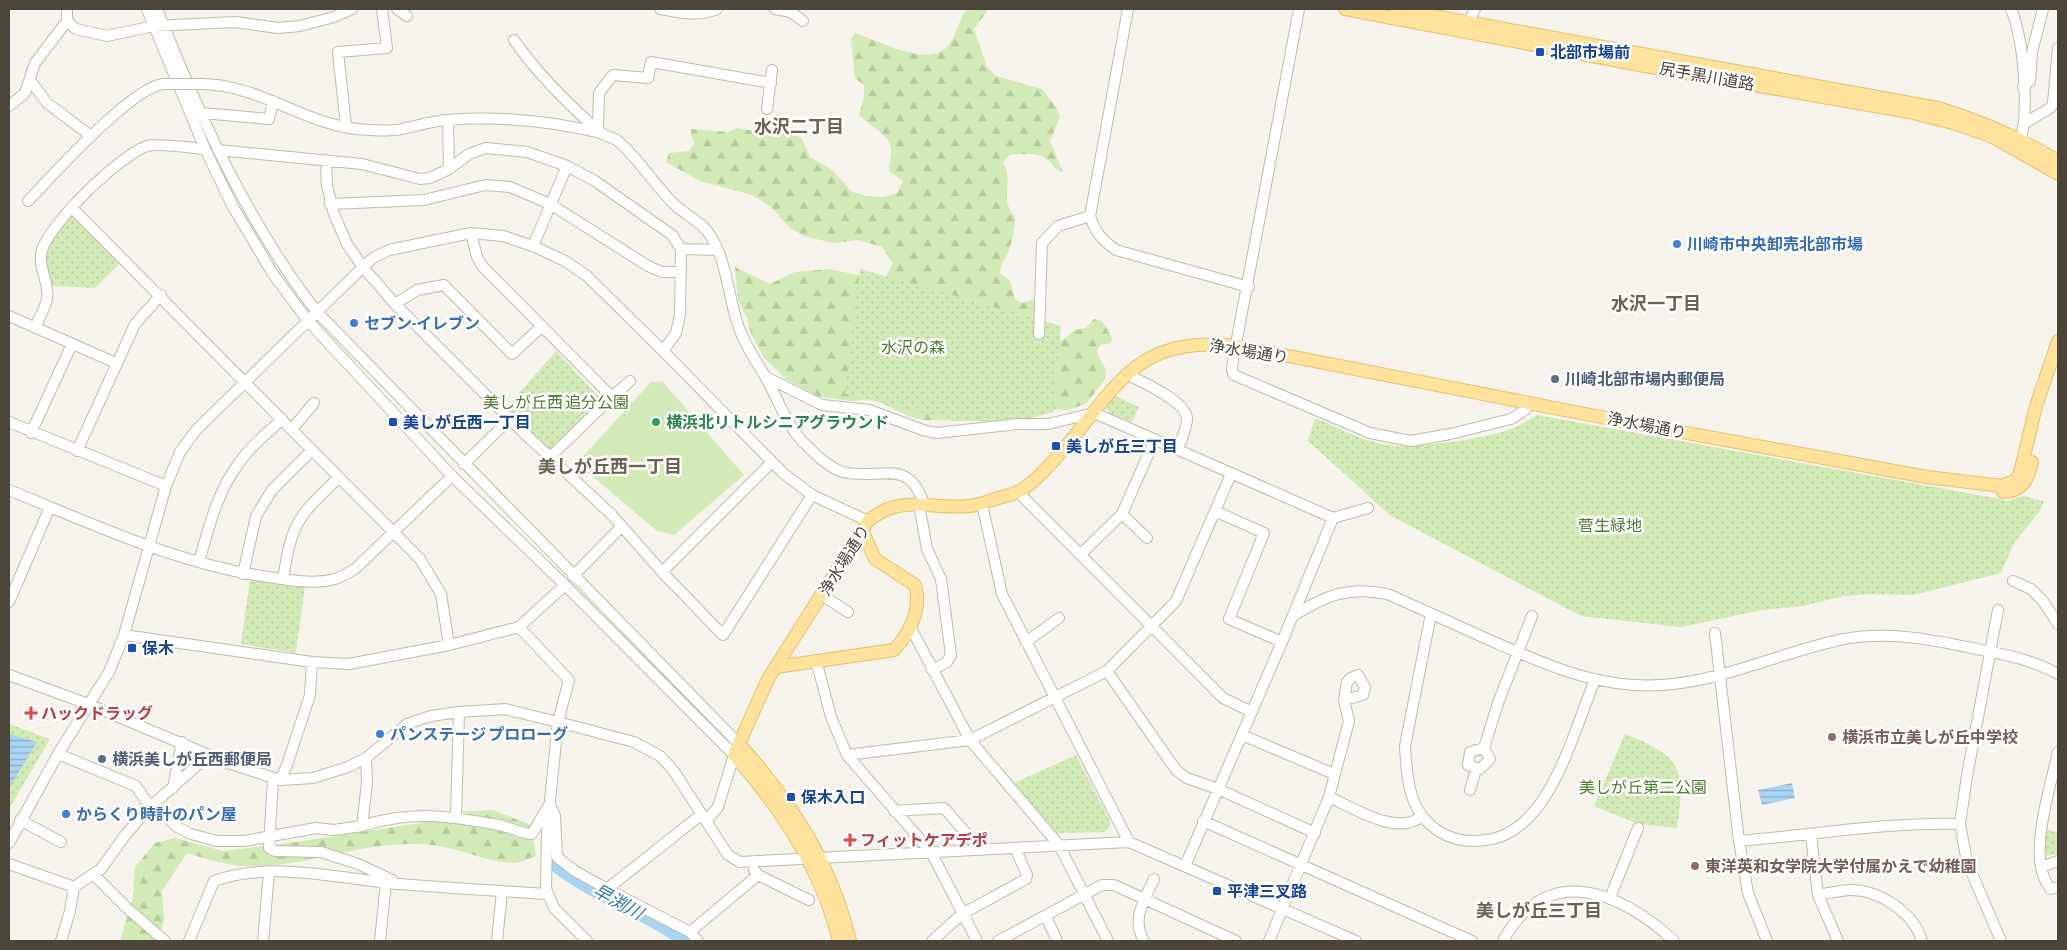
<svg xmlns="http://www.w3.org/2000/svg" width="2067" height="950" viewBox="0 0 2067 950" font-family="'Asap Condensed','Noto Sans JP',sans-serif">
	<defs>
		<pattern id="forest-firs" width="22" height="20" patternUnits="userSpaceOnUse" patternTransform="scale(1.25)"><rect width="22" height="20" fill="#d2eab5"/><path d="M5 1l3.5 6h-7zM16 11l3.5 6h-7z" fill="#b6ca9c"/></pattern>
		<pattern id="park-dots" width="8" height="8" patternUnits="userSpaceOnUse" patternTransform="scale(1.25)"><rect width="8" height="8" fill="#d2eab5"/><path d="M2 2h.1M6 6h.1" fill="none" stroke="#b6ca9c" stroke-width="1.8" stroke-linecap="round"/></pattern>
		<pattern id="water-rules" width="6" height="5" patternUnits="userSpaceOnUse" patternTransform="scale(1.25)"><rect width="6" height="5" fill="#a9d4f2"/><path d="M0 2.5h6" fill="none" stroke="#8caec5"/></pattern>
	</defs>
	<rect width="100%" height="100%" fill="#f6f3ec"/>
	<path fill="#d2eab5" d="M651,382H663L744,475L674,535L657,531L577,463Z"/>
	<path fill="url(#forest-firs)" d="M967,9H986L987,11L974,29L987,67L996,76L1042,89L1056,107L1060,117L1050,141L1063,172C1053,169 1054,165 1047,159C1038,152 1020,154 1010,155L1003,162C1015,181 998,200 1015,216C1015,227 1013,239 1009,250C1006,259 1001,263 1000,273L1010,281L1015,299L1022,303L1035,299L1044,304L1048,343L1060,342L1075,330L1086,328L1094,319L1102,321L1112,337L1111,343L1100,345L1097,351L1099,358L1106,369L1105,379L1087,403L1069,410L1038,409L1024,416L996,421L922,420L908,416L874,399L852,401L819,397L787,380L764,358L751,334L747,318L738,300L735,267L770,284L795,272L828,269L884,280L893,263L882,247L858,240L833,243L804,236L790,228L771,207L752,195L700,181L666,162L669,153L689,151L694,144L690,129L728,132L737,128L771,134L792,132L802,139L810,157L832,170L851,191L866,196L884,197L897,193L903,181L889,171C889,163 892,155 891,148C889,133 867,126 859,114L864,98V85L855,78L851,38L855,33C878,40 927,68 947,47C957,36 958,20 967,9Z
		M493,810L531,825L536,856C529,858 521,863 514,863C486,862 459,848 432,845C370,839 321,863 262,866C236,868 211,861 187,853L162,891L164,921L158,941H120L133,897L135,867L155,843L175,838L223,851L296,842L426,822L453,812Z"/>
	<path fill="url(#park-dots)" d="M72,213L122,261L95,288L52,286C39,248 46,242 72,213Z
		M860,269L1061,326L1053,412L1027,419L958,421L845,394Z
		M556,351L604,402L552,451L506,408Z
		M1115,396L1139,407L1132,422L1109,413L1107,407Z
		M1537,415L1995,498L2007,501L2023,496L2044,501L2040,511L2014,543L2001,573L1913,595L1869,594L1844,596L1803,606L1762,610L1681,627L1581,616L1391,516L1308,441L1315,418C1339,428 1362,441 1387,445C1413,449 1498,438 1520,425C1526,422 1531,418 1537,415Z
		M250,580L305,586L296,653L241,644Z
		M9,724L50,739L9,809Z
		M1625,734C1682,756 1686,769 1677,828L1638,824L1594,806Z
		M1076,755L1111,823L1105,832L1056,833L1014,783Z
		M2046,829L2058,833V854L2045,856Z"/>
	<path fill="url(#water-rules)" d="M9,734L37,742L9,788Z
		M1792,783L1795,798L1762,805L1758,790Z"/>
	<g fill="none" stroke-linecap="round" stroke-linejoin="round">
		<path stroke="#a9d4f2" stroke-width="16" d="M551,860C592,894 645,910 688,941"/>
		<defs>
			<path id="minor" d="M147,9L205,149L233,207L273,274L308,321L452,476L565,585L734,755L718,807L706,821
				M157,9C199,115 247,222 317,312L739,744
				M397,9L407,16
				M660,9C681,13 697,17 717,9
				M775,9L791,12L803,21
				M1128,9L1090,216C1095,232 1102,240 1116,250L1249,287
				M1299,9L1233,360L1232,371L1234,375L1370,433L1411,441L1450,434L1511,419L1525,410L1529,403
				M2011,9C2024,40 2030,114 2019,146
				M67,21L76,29L107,36L154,26L235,22L278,28L300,26L334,17L352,9
				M1469,22L1475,9
				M514,40C538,75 569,105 601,133C606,137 613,137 618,141C640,160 655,186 676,206C687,216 702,222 710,235C727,261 728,296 738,325C744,345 756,360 766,378C778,399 785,421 801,440C812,451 828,468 843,472C881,481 908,456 924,504
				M30,80L47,103L91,136
				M201,84C258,84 302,123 357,129C371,130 389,132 402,129C418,126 431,121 447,120C497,116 552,121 601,133
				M2023,87L2030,81L2032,52L2043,9
				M2053,103L2058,48
				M9,106L25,93L35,63L67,21V9
				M767,109L772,70
				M202,113L269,119L273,101
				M448,120L449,169
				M2025,123L2050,108L2058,98
				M346,126L338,52L387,48L382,9
				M598,127L599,93L613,75L648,78L651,62L771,83
				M218,150L362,164L420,179L430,178L449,169L469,154L486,148L527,152L567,166L595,181L672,235L681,249L680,315L676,333L663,351
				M326,161L327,186L334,214L347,244L363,267L395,304L523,432L612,515L662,572L723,635L812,495
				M28,201C53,175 131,88 163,84
				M330,204L424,200L485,185L510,187L550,204L648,266L662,272H680
				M72,208L420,559L441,594L449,645
				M471,233L477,257L483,267L612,397L549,458
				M533,246L567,166
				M681,249L718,250
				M395,304L417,290L444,285L512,354L542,326
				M9,316L116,363
				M35,327C39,319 45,308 47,299C50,283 37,267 42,250C50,223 120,155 147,146C157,143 193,148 205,149
				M1039,334L1042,243L1058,226L1090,216
				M1126,374C1140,381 1187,401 1187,419C1187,428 1181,440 1178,449
				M766,377L822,405L869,410L923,430L936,433L1018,424H1048L1090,414L1099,415L1333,518L1368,508
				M612,397L630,381
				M9,422L166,486
				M292,429L314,403
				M31,433L72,344
				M77,451L135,324L161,295
				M464,464L511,418
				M9,490C95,525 182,566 275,578C294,581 316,584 335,579C342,577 349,572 355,569L452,476
				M1018,492L1223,698L1252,712
				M919,504L927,549L941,579L951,655L947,662L932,670
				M982,504L1002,594L1129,842
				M1215,511L1264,533L1229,619L1282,642
				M1122,514L1147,538
				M1081,554L1122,514L1155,439
				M199,562C209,527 217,492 239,463C250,446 268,433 282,419
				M662,572L772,462
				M243,574L256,516L272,490L311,451
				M573,576L622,526
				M283,579C292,522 297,518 338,478
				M2013,581L2031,589L2043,601L2058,624
				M822,595L848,612
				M9,602L50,507
				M1998,610L1967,776L1960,824L1967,862L2001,941
				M1431,614L1405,746C1407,784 1410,819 1448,836C1460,841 1472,842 1485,840C1550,834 1573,731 1595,680
				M1293,616C1326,595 1351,585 1390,595C1425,611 1459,626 1494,642C1540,662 1584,682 1634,685C1708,690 1774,653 1844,639C1887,631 1929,639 1972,648C2002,654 2031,659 2058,674
				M519,627L569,680L558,722L547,830L546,889L554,908L587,941
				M911,628L970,740L1059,845L1108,941
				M1715,633L1739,841L1748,893L1767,941
				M124,635L312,662L349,664L449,645L519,627L565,585
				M1026,642L1059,618
				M816,660L831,717L847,755L931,852L977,941
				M1107,671L1176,770L1187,778L1218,789L1315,833
				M9,675L88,704L228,763L280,780L313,778L348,767L366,758L407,724L431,716L459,712L505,709L558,722L634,742L660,756L673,770L728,855L740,862L1129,842L1356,941
				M1242,735L1334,774
				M1484,748L1470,752L1468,765L1480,769L1490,759L1484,748L1498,703L1532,616
				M2058,752C2051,786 2025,861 2051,889L2058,887
				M58,754L136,786L150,807
				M847,755L970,740L1107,671L1176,601L1231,474
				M273,779L269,848L275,851L321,852L358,864L392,880
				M280,780L287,765L310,695L312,662
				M173,788L182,742
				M1470,790L1476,769
				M1329,797C1354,808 1396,836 1421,817
				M153,804L177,827L191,834L217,841H244L316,828L334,830L362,826L367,783L366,758
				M551,807L555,816L557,857L575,871L607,889
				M894,811L944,808L981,850
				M456,817L459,712
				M20,820L61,842
				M1203,821L1472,941
				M362,826C412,810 449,816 499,825C509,827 525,835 532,834L549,805
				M1811,835L1818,895L1838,941
				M1739,841C1813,835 1886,822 1960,824
				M9,843L58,754L109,672L124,635L166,486L180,452L196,430L363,267L373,258L389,250L471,233L503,236L533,246L565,261L587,276L663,351L783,473L812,495L868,521
				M9,864L74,887
				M1185,866L1282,642L1333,518
				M2041,867L2058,861
				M754,870L758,875L809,900
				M94,875L128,909L165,941
				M1818,895C1828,893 1839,891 1849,890C1879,889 1914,913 1922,941
				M1610,898L1638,828
				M1046,916L1057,941
				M690,932L758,875
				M61,941L70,911L74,887L101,869L126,834L150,807L209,755
				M189,941L214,881C273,860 340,879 399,884C449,888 498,891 547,894
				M263,941L269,872
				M380,941L386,882
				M497,941L502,891
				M698,941L690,932L607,889L702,814
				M932,941L962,914L1026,879L1027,875L1015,848
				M998,941L1102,885H1114L1236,941
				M1144,941C1131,919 1144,901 1154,879
				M1269,941L1329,797L1349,721L1344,700L1347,682L1351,678L1358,675L1365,687L1363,695L1344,700
				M1503,941C1546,861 1621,891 1674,941"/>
			<path id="major" d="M1345,9L1645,66L1909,112L1953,123L1993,137L2058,174
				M1396,9L1938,108C1983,122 2018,137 2058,161
				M2003,492C2022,492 2028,480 2032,462
				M776,667L894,650C910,633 922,609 915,585L875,559L862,530
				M739,744C792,803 831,863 850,941
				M839,941C822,870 782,809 734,755L768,679L868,521C902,493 930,510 969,506C981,505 991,500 1002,497C1008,495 1015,494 1020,491C1036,481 1049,466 1061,452C1119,385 1135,335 1237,346L1611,419L1927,477L2002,486L2016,480L2020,473L2036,406L2058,341"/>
		</defs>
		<use href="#minor" stroke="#c2bbae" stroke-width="12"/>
		<use href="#major" stroke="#e6c16a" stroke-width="14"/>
		<use href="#minor" stroke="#fff" stroke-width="10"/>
		<use href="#major" stroke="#ffe39c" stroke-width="12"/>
		<defs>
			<path id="minor-bridge" d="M163,84H201"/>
		</defs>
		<use href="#minor-bridge" stroke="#c2bbae" stroke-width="12" stroke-linecap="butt"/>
		<use href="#minor-bridge" stroke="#fff" stroke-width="10"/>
	</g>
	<g fill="#1a4fb4" stroke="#fff" stroke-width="2">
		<rect x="1535" y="47" width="10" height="10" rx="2.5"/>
		<rect x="388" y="417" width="10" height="10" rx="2.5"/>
		<rect x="1051" y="441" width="10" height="10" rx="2.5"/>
		<rect x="127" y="643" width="10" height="10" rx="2.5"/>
		<rect x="786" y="792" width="10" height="10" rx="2.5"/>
		<rect x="1212" y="886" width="10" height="10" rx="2.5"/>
	</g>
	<g fill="#3f7fe0" stroke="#fff" stroke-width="2">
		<circle cx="1677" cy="244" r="5"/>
		<circle cx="354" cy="323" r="5"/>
		<circle cx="380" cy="734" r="5"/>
		<circle cx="66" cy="814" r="5"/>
	</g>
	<g fill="#5c6f8a" stroke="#fff" stroke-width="2">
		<circle cx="1555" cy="379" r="5"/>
		<circle cx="102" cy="759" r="5"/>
	</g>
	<circle fill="#2e9e5b" stroke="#fff" stroke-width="2" cx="656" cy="422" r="5"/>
	<g fill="#e0444e" stroke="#fff" stroke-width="2">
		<path d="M28.5 705.5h5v5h5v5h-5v5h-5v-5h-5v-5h5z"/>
		<path d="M847.5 832.5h5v5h5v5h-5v5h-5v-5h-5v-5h5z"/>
	</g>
	<g fill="#8d6e63" stroke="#fff" stroke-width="2">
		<circle cx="1832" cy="737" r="5"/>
		<circle cx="1695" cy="866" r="5"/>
	</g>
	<g text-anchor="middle" stroke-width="5" stroke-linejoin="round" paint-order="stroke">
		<g font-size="16" font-weight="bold" fill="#164399" stroke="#fff" text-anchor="start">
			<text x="1550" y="58">北部市場前</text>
			<text x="403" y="428">美しが丘西一丁目</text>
			<text x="1066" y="452">美しが丘三丁目</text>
			<text x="142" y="654">保木</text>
			<text x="801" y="803">保木入口</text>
			<text x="1227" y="897">平津三叉路</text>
		</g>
		<g font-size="16" fill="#4b4439" stroke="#fff">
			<text transform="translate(1707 76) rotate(10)" y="6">尻手黒川道路</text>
			<text transform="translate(1249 351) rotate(9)" y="6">浄水場通り</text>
			<text transform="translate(1647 425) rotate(11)" y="6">浄水場通り</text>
			<text transform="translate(844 560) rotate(-58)" y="6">浄水場通り</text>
		</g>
		<g font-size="16" font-weight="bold" fill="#366cbe" stroke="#fff" text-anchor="start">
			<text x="1687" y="250">川崎市中央卸売北部市場</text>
			<text x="364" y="329">セブン-イレブン</text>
			<text x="390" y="740">パンステージ プロローグ</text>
			<text x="76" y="820">からくり時計のパン屋</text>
		</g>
		<g font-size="16" fill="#4a7f2a" stroke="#fff">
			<text x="913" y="353">水沢の森</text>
			<text x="556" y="408">美しが丘西 追分公園</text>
			<text x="1610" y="531">菅生緑地</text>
			<text x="1643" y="793">美しが丘第二公園</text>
		</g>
		<g font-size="16" font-weight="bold" fill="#4e5e75" stroke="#fff" text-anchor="start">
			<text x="1565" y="385">川崎北部市場内郵便局</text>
			<text x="112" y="765">横浜美しが丘西郵便局</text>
		</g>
		<g font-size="16" font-weight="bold" fill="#27864d" stroke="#fff" text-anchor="start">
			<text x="666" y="428">横浜北リトルシニアグラウンド</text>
		</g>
		<g font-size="16" font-weight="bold" fill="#be3a42" stroke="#fff" text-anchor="start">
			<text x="41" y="719">ハックドラッグ</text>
			<text x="860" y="846">フィットケアデポ</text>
		</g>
		<g font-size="16" font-weight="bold" fill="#785e54" stroke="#fff" text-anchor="start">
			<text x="1842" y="743">横浜市立美しが丘中学校</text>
			<text x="1705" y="872">東洋英和女学院大学付属かえで幼稚園</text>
		</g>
		<g font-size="18" font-weight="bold" fill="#6e6250" stroke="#fff">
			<text x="799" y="133">水沢二丁目</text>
			<text x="1656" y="310">水沢一丁目</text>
			<text x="610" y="473">美しが丘西一丁目</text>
			<text x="1539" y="917">美しが丘三丁目</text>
		</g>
		<g font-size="18" font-style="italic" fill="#2e7ab2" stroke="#fff">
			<text transform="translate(618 902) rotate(29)" y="6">早渕川</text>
		</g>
	</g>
	<rect width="2067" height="950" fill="none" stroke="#4b4439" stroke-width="20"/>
</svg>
